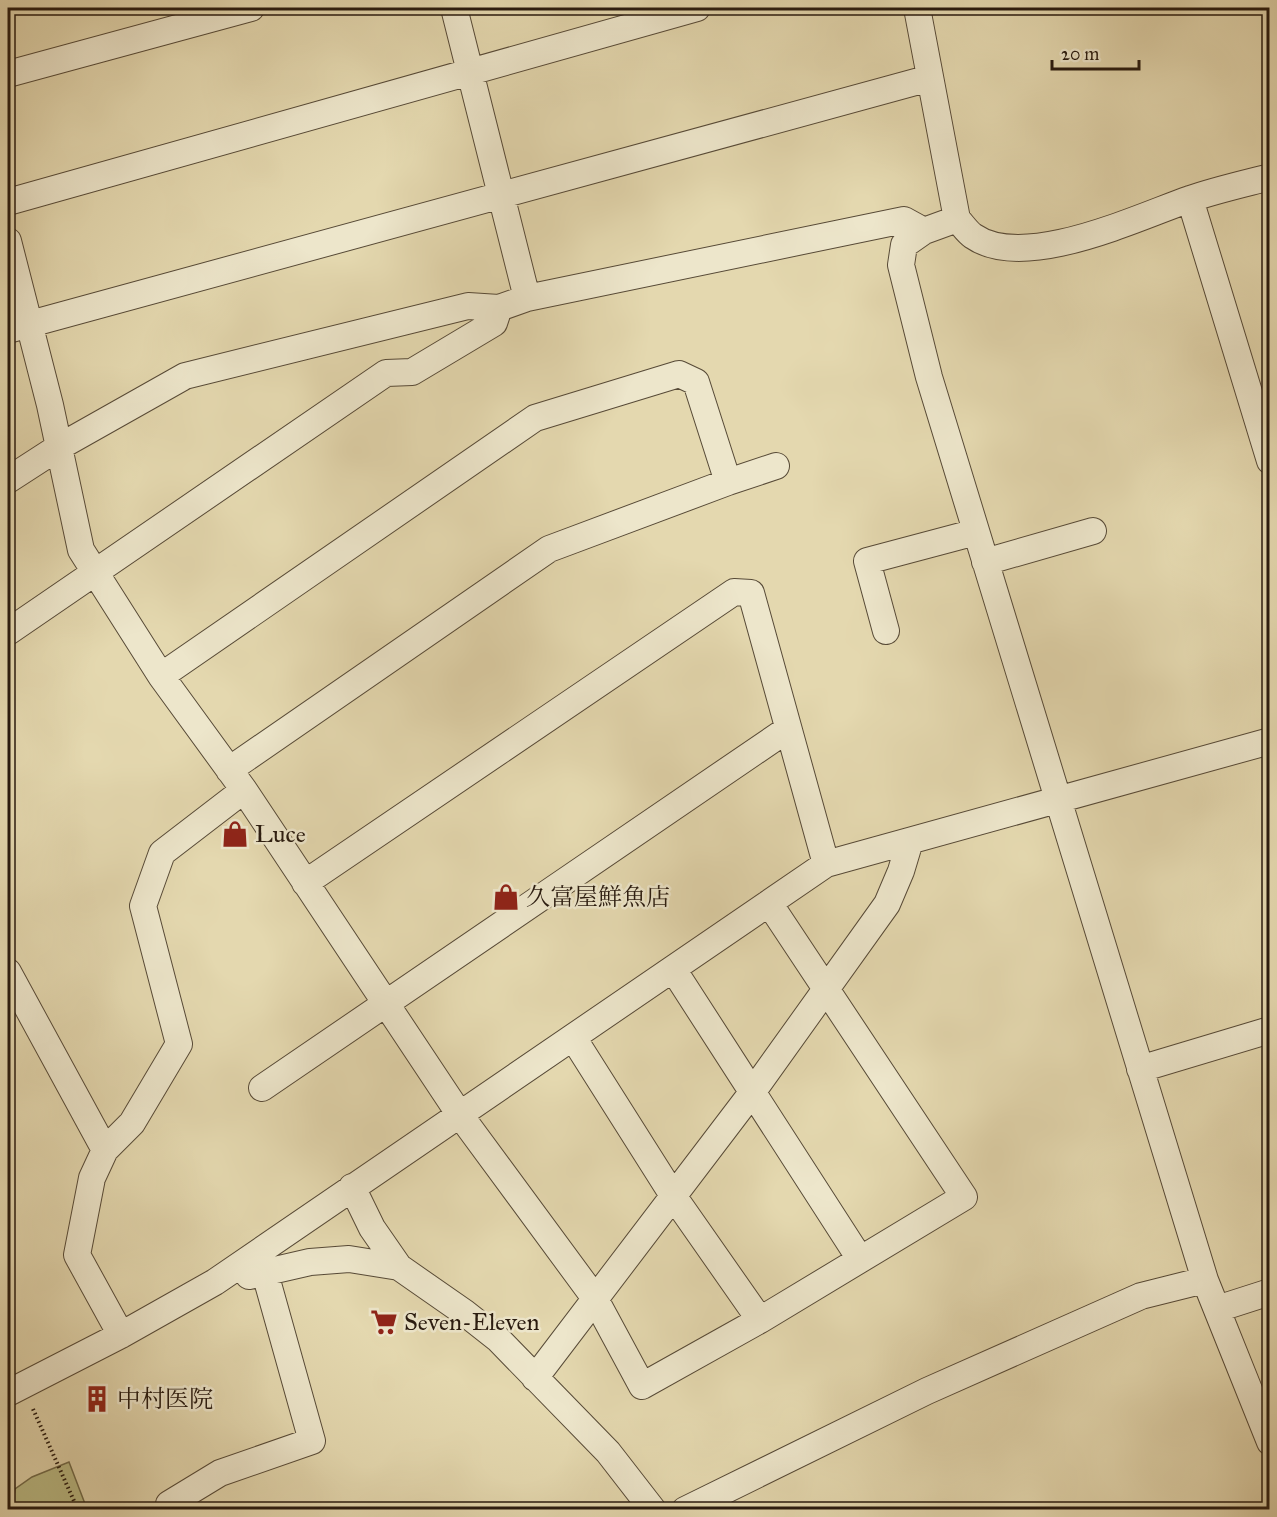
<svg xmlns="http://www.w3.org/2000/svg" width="1277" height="1517" viewBox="0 0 1277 1517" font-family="'IM FELL Great Primer','Noto Serif JP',serif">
	<rect width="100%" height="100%" fill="#e4d8af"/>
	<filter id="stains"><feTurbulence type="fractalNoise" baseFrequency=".00333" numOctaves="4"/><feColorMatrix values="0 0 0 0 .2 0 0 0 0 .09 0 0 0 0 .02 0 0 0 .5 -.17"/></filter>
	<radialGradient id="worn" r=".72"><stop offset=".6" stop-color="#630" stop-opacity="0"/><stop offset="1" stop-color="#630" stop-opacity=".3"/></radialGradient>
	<path fill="#bbbc86" stroke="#726b4a" stroke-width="1.5" d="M69,1462L87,1509H12L15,1489L32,1477Z"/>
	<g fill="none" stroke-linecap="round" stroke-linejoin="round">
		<defs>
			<path id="minor" d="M454,8L527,298
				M917,8L957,219C962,224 967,232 973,236C1024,272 1138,217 1190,199C1216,190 1243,184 1270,177
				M8,74L251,8
				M1190,199L1270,461
				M8,202L697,8
				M957,219L924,231L904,245L901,265L929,377L1205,1280L1270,1442
				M8,241L50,405L81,550L161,676L244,790L460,1115L594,1297L642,1386L760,1320L964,1197L769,903
				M8,330L930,78
				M8,480L59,447L185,376L468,306L499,308L527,298L904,220L924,231
				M728,482L776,466
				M985,562L1093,531
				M886,631L867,561L976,532
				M8,632L386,373L412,372L494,323L499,308
				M161,676L535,418L679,374L696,382L728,482L549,549L229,770
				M305,883L734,592L751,593L826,864
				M673,969L860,1259
				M8,972L105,1150
				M574,1039L674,1197L760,1320
				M1140,1069L1270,1030
				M262,1088L788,729
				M352,1187L372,1228L399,1267L465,1313L498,1339L608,1452L653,1510
				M249,1276L310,1262L349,1259L399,1267
				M1217,1309L1270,1292
				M121,1335L77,1255L92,1178L105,1150L132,1123L179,1044L143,906L162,853L244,790
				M535,1378L751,1094L887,904L901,871L910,841
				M8,1393L121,1335L215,1282L826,864L1270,741
				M169,1504L220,1473L312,1441L265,1273
				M685,1510L927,1391L1141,1296L1205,1280"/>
		</defs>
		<use href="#minor" stroke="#574a37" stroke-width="28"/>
		<path stroke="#281a0f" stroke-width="4" stroke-dasharray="1.5 3" stroke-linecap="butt" d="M33,1409L78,1510"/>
		<use href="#minor" stroke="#ede6cb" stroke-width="26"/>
	</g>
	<defs>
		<symbol id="shop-bare" viewBox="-9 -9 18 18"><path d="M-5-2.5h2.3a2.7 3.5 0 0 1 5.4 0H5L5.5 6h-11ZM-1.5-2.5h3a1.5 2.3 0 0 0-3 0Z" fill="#8f2418" stroke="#ede6cb" stroke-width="2.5" paint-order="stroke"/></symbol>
		<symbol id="supermarket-bare" viewBox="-9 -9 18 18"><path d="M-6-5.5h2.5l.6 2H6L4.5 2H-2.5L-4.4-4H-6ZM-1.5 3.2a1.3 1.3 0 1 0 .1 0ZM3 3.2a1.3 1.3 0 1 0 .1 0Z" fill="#8f2418" stroke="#ede6cb" stroke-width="2.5" paint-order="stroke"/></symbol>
		<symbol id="building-bare" viewBox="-9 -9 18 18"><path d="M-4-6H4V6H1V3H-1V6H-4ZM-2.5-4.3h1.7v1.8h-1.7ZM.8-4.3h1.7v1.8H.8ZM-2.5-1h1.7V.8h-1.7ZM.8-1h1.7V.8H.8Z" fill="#8f2418" stroke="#ede6cb" stroke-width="2.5" paint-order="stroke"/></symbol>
	</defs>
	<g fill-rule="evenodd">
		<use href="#shop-bare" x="216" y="815" width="38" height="38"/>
		<use href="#shop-bare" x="487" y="878" width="38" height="38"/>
		<use href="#supermarket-bare" x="365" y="1303" width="38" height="38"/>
		<use href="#building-bare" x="78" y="1380" width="38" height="38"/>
	</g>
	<g text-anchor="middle" stroke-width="5" stroke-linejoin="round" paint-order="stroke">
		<g font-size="24" fill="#281a0f" stroke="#ede6cb" text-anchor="start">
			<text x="255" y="842">Luce</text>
			<text x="526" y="905">久富屋鮮魚店</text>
			<text x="404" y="1330">Seven-Eleven</text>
			<text x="117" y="1407">中村医院</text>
		</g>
	</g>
	<rect width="1277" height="1517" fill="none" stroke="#e4d8af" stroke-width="30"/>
	<rect x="9" y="9" width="1259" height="1499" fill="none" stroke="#281a0f" stroke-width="3"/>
	<rect x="15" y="15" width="1247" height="1487" fill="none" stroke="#281a0f" stroke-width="1.5"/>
	<path d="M1052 60v9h87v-9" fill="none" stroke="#281a0f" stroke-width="3"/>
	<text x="1061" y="60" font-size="18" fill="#281a0f" stroke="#ede6cb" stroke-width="4.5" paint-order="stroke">20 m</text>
	<rect width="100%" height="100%" filter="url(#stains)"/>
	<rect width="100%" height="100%" fill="url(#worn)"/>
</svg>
